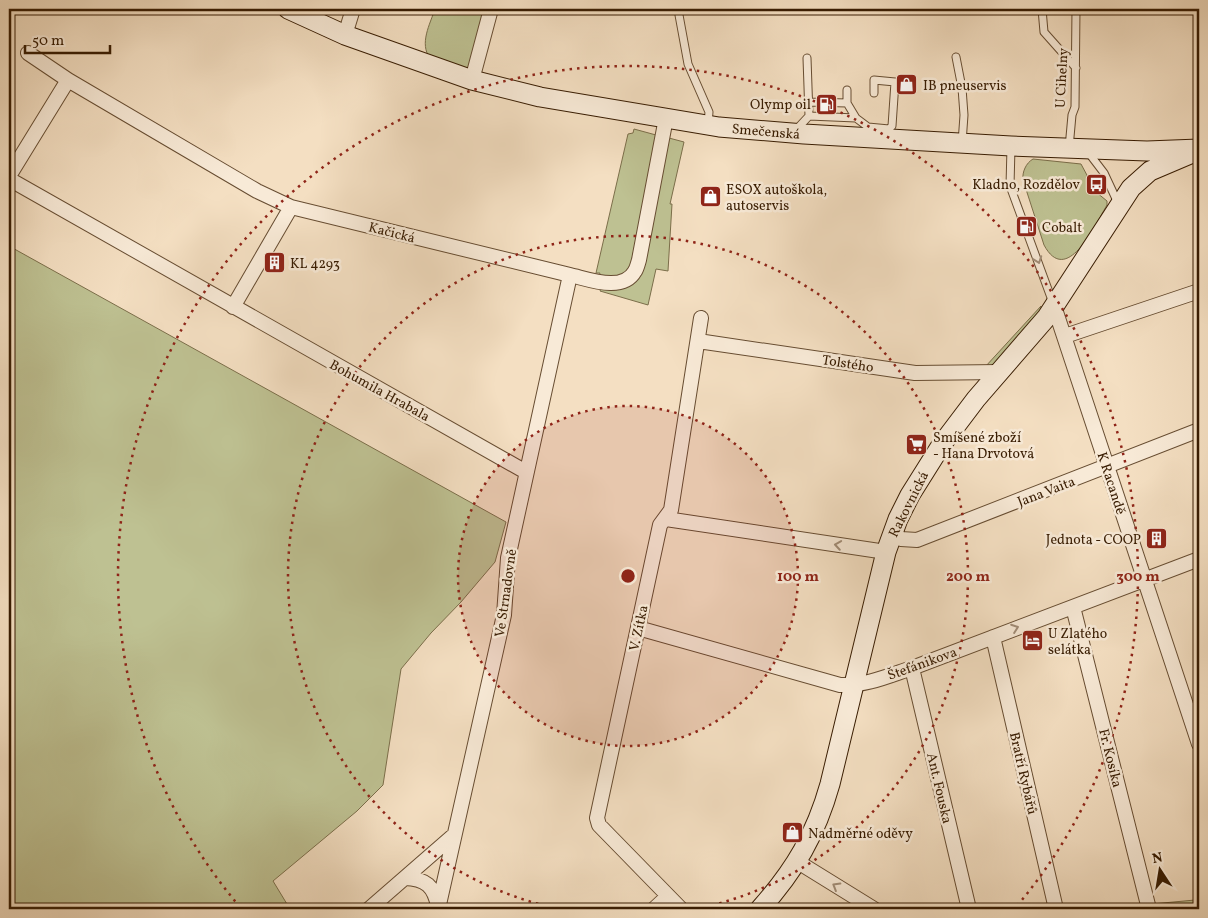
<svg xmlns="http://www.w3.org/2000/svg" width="1208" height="918" viewBox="0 0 1208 918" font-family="Vollkorn,serif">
	<rect width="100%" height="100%" fill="#f4dfc2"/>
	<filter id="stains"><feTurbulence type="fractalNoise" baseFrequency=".004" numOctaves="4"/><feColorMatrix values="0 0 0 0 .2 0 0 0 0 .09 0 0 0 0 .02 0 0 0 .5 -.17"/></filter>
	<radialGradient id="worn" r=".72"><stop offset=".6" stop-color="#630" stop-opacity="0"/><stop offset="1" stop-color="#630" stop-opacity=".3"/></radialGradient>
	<path fill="#bec192" stroke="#7b6e4a" d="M435,9H485L472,64L463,71L430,58C419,44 430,24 435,9Z
		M634,129L656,135V140L631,264L628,270L619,277L599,276L600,273H596L628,134L633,133Z
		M669,138L684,142L670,204H672L668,271L656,269L648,305L600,291L601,288L614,290L625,287Z
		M1033,159L1081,164L1096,192L1107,201V205C1096,223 1067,288 1044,245L1023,180C1022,172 1026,163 1033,159Z
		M9,246L506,522L495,562L461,602L431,633L401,669L383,785L357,811L273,881L290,909H9Z
		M1041,306V311L995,364L985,367Z
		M1195,900L1196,909H1155L1152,904Z"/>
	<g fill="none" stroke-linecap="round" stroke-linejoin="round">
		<defs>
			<path id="lane" d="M1042,9L1044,32L1076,68
				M679,15L688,64L709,112L708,125
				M956,57L962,88L964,115L962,143
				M807,58L809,116
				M847,90V103L856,118
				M809,102L847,103
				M795,131L809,116L856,118L868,127
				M867,137L868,127L889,129L892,126L895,82L874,80V93
				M1011,147L1010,186L1053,303
				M1069,148L1072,115L1075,107L1076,9
				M1088,152L1104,173L1118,203"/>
			<path id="street" d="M345,35L353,9
				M28,53L68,80L257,191L291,207L570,275C588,279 623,293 635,271C637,268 638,263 639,260L666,118
				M472,80L491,9
				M9,176L68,80
				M9,179L526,472
				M1054,306L1199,744
				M233,307L291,207
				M1065,336L1199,291
				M698,341L915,373L999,372
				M666,519L886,552
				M893,532L901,539L917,540L1199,430
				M1073,607L1149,909
				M638,628L840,685C866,686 888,676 912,668L1199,559
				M993,637L1056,909
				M912,668L969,909
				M798,862L874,909
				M405,878C426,879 434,886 438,906
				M369,909L454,835
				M438,909L504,615L508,558L570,275
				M654,909L668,896
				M681,909L599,825L597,818L660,525L671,510L701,318"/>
			<path id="secondary" d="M288,9L345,35L472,80L540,97L719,127L804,134L1011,146L1147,151L1199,149
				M760,909C795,870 816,834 830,784L886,552L898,519L910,495L942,444L976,399L1047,317L1131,188L1150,171L1190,154"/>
		</defs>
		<use href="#lane" stroke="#674d32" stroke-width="9"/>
		<use href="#street" stroke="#674d32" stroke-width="16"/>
		<use href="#secondary" stroke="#381c02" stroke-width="21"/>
		<use href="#lane" stroke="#f8ead7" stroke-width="7"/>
		<use href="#street" stroke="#f8ead7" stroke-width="14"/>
		<use href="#secondary" stroke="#f8ead7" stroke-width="19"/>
	</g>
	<defs><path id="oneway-chevron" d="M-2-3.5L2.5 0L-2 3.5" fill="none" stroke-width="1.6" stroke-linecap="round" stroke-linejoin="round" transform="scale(1.25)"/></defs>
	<g stroke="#a28d77">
		<use href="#oneway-chevron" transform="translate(1038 260) rotate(70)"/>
		<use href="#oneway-chevron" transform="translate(838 545) rotate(-171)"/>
		<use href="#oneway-chevron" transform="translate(1015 628) rotate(-20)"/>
		<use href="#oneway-chevron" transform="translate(836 886) rotate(-149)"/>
	</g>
	<circle cx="628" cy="576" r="170" fill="#8f2418" fill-opacity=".12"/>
	<g fill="none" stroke="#8f2418" stroke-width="2.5" stroke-dasharray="2.5 5">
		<circle cx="628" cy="576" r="170"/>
		<path d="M560 909A340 340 0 1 1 696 909"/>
		<path d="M240 907A510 510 0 1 1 1016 907"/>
	</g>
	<defs>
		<symbol id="shop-square" viewBox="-11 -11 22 22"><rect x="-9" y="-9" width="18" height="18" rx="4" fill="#8f2418" stroke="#f8ead7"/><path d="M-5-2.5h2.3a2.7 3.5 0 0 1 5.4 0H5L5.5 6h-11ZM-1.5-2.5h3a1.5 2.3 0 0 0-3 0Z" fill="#fff"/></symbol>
		<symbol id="fuel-square" viewBox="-11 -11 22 22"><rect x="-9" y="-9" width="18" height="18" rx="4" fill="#8f2418" stroke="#f8ead7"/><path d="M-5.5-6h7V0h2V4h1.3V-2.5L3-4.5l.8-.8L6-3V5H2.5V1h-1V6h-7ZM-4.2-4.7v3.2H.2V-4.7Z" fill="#fff"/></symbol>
		<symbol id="bus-square" viewBox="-11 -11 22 22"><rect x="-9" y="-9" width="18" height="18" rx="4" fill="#8f2418" stroke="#f8ead7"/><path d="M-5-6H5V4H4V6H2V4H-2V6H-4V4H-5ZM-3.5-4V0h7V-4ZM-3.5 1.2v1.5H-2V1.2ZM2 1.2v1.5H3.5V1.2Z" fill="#fff"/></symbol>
		<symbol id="building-square" viewBox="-11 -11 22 22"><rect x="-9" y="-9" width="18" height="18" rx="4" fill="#8f2418" stroke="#f8ead7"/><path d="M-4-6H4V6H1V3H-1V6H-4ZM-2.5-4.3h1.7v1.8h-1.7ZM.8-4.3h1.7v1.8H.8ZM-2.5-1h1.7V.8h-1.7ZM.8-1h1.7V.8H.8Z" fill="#fff"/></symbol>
		<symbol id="supermarket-square" viewBox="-11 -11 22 22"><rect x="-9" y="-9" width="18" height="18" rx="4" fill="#8f2418" stroke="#f8ead7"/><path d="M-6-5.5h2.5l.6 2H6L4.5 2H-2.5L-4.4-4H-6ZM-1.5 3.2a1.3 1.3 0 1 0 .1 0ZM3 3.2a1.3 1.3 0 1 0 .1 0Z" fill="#fff"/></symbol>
		<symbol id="hotel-square" viewBox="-11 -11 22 22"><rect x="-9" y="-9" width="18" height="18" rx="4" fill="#8f2418" stroke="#f8ead7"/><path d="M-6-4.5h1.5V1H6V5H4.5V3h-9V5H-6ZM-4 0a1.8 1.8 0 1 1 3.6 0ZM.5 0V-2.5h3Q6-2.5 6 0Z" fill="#fff"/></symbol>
	</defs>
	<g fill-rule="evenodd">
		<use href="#shop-square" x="894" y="72" width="25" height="25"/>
		<use href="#fuel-square" x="814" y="92" width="25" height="25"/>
		<use href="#bus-square" x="1084" y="172" width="25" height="25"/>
		<use href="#shop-square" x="698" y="184" width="25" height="25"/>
		<use href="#fuel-square" x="1014" y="214" width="25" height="25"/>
		<use href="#building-square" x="262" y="250" width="25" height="25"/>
		<use href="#supermarket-square" x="904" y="432" width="25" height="25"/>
		<use href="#building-square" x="1144" y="526" width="25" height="25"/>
		<use href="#hotel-square" x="1020" y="628" width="25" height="25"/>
		<use href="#shop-square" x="780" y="820" width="25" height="25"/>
	</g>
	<g text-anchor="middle" stroke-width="5" stroke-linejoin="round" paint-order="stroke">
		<g font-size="14" fill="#381c02" stroke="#f8ead7">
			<text transform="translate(1061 78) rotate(-87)" y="5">U Cihelny</text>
			<text transform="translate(766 131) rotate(5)" y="5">Smečenská</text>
			<text transform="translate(392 232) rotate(14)" y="5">Kačická</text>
			<text transform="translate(848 363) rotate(9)" y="5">Tolstého</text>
			<text transform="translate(380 390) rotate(29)" y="5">Bohumila Hrabala</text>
			<text transform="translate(1112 483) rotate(72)" y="5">K Racandě</text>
			<text transform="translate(1046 491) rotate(-21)" y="5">Jana Vaita</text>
			<text transform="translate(908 504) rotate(-63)" y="5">Rakovnická</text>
			<text transform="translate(505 593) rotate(-82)" y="5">Ve Strnadovně</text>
			<text transform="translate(638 628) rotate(-78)" y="5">V. Zítka</text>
			<text transform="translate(922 663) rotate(-20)" y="5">Štefánikova</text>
			<text transform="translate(1111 758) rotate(76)" y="5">Fr. Kosíka</text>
			<text transform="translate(1024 773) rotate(77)" y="5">Bratří Rybářů</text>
			<text transform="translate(940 788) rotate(77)" y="5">Ant. Fouska</text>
		</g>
		<g font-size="14" fill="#381c02" stroke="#f8ead7" text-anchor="start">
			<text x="923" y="90">IB pneuservis</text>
			<text x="811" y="109" text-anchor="end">Olymp oil</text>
			<text x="1080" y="189" text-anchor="end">Kladno, Rozdělov</text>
			<text x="726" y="194">ESOX autoškola,<tspan x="726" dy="16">autoservis</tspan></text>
			<text x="1042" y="232">Cobalt</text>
			<text x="290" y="268">KL 4293</text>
			<text x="933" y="442">Smíšené zboží<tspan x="933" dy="16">- Hana Drvotová</tspan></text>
			<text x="1141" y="544" text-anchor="end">Jednota - COOP</text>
			<text x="1048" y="638">U Zlatého<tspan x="1048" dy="16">selátka</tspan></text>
			<text x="808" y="838">Nadměrné oděvy</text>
		</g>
	</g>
	<circle cx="628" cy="576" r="8" fill="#8f2418" stroke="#f8ead7" stroke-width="2.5"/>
	<g font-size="15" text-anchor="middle" font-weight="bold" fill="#8f2418" stroke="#f8ead7" stroke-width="5" stroke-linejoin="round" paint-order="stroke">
		<text x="798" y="581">100 m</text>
		<text x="968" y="581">200 m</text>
		<text x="1138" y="581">300 m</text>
	</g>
	<rect width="1208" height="918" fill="none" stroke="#f4dfc2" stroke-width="30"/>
	<rect x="10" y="10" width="1188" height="898" fill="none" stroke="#381c02" stroke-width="2.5"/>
	<rect x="15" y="15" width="1178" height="888" fill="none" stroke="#381c02"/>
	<g transform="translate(1160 870) rotate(348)" stroke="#f8ead7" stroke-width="4" paint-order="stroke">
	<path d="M0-4L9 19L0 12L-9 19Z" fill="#381c02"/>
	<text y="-8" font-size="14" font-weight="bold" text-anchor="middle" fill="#381c02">N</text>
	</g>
	<path d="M25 45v8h85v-8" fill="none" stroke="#381c02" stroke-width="2.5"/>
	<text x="32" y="45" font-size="15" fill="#381c02" stroke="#f8ead7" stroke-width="4" paint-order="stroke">50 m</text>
	<rect width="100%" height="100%" filter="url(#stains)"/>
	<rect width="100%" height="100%" fill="url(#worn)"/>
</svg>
